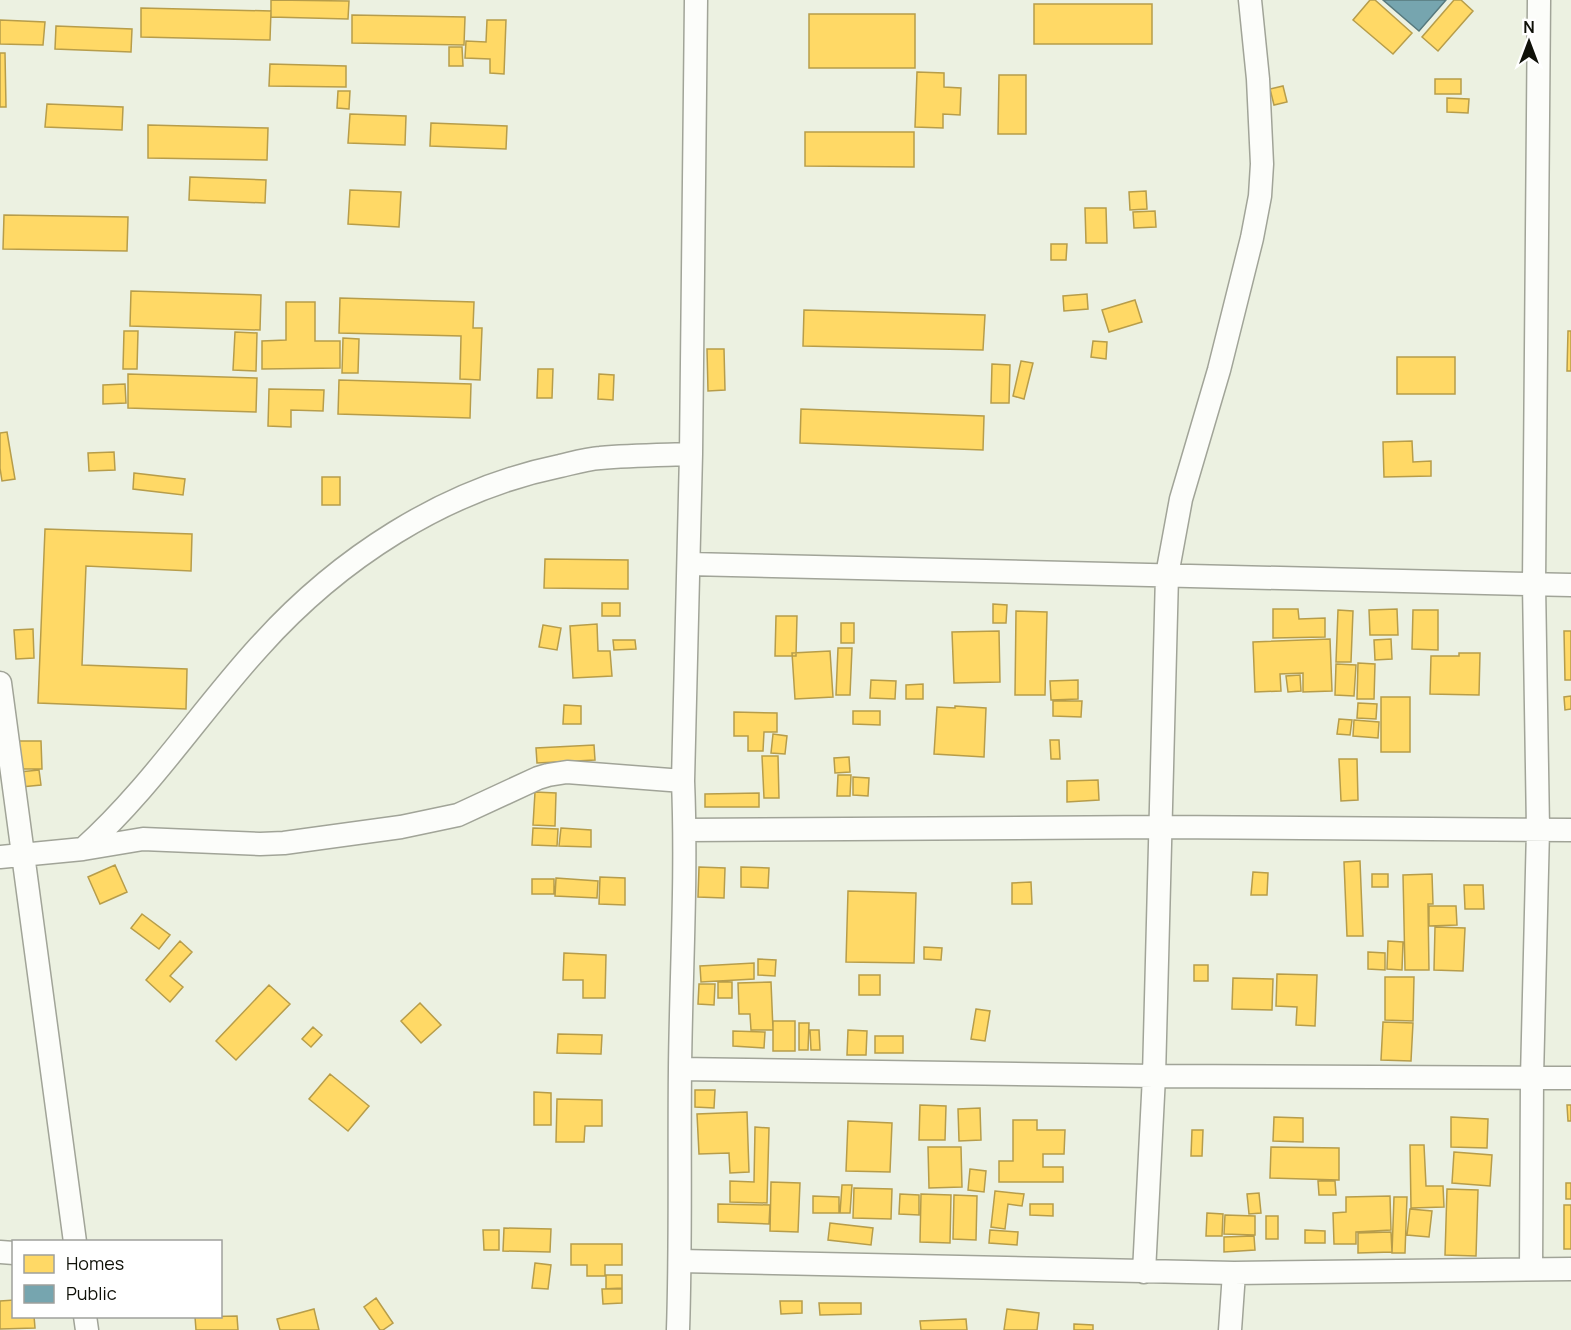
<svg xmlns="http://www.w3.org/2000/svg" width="1571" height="1330" viewBox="0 0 1571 1330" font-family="Manrope,sans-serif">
	<rect width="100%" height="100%" fill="#ecf1e1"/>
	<path fill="#ffd966" stroke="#b79d4a" stroke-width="1.5" d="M271,0L349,1L348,19L271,17Z
		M1370,0H1375L1412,33L1393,54L1353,20Z
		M1454,0H1461L1473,11L1438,51L1422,37Z
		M1034,4H1152V44H1034Z
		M141,8L271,11L270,40L141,37Z
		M809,14H915V68H809Z
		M352,15L465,17L464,45L352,43Z
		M0,20L45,22L43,45L0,44Z
		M487,20H506L504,74L490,73V59L465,58L466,41L486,42Z
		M56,26L132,29L131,52L55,49Z
		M449,47H462L463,66H449Z
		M0,53H5L6,107H0Z
		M270,64L346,66V87L269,86Z
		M917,72L944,73V87L961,88L960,115L943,114V128L915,127Z
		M999,75H1026V134H998Z
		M1435,79H1461V94H1435Z
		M1283,86L1287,102L1274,105L1270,89Z
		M338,91H350L349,109L337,108Z
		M1447,98L1469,99L1468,113L1447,112Z
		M47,104L123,107L122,130L45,127Z
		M350,114L406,116L405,145L348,143Z
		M431,123L507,126L506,149L430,146Z
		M148,125L268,128L267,160L148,158Z
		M805,132H914V167L805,166Z
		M190,177L266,180L265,203L189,200Z
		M350,190L401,192L399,227L348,224Z
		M1146,191L1147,209L1130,210L1129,192Z
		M1085,208H1106L1107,243H1086Z
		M1155,211L1156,227L1134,228L1133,212Z
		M4,215L128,217L127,251L3,249Z
		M1051,244H1067L1066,260H1051Z
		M131,291L261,295L260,330L130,326Z
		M1087,294L1088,309L1064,311L1063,296Z
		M340,298L474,302L473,328H482L480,380L460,379L461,336L339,333Z
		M1135,300L1142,322L1109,332L1102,310Z
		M286,302H315V341H340V368L262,369V341L286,340Z
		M804,310L985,315L983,350L803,346Z
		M124,331H138L137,369H123Z
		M1568,331H1571V371H1567Z
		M235,332L257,333L256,371L233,370Z
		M343,338L359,339L358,373H342Z
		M1093,341L1107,342L1106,359L1091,357Z
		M707,349H724L725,390L708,391Z
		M1397,357H1455V394H1397Z
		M1021,361L1033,363L1024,399L1013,396Z
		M992,364L1010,365L1009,403H991Z
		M538,369H553L552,398H537Z
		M128,374L257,378L256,412L128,408Z
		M599,374L614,375L613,400L598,399Z
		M339,380L471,384L470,418L338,414Z
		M125,384L126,403L103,404V385Z
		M269,389L324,390L323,411L291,410V427L268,426Z
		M801,409L984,416L983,450L800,443Z
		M7,432L15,479L2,481L0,468V433Z
		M1412,441L1413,462L1431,461V476L1384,477L1383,442Z
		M114,452L115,470L89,471L88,453Z
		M134,473L185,479L183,495L133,489Z
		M322,477H340V505H322Z
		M45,529L192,534L191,571L86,566L82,665L187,669L186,709L38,703Z
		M545,559L628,560V589L544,588Z
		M602,603H620V616H602Z
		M993,604L1007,605L1006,623H993Z
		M1273,609H1298L1299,619L1325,618V637L1273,638Z
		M1397,609L1398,635H1370L1369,610Z
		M1338,610L1353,611L1351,662H1336Z
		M1413,610H1438V650L1412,649Z
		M1016,611L1047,612L1045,695H1015Z
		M776,616H797L796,656H775Z
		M841,623H854V643H841Z
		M597,624L598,651H610L612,676L573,678L570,626Z
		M543,625L561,628L557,650L539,647Z
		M33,629L34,658L16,659L14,630Z
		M999,631L1000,682L954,683L952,632Z
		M1564,631H1571V680H1565Z
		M1330,639L1332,691L1303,692V673L1280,674L1281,691L1255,692L1253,642Z
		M1391,639L1392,659L1375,660L1374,640Z
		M613,640H635L636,649L614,650Z
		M838,648H852L850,695H836Z
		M830,651L833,697L795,699L792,653Z
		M1459,653H1480L1479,695L1430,694L1431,656H1459Z
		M1358,663L1375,664L1374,699H1357Z
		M1336,664L1356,665L1354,696L1335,695Z
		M1300,675L1301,691L1288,692L1286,676Z
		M871,680L896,681L895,699L870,698Z
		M1078,680V699L1051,700L1050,681Z
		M923,684V699H906V685Z
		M1571,696V709L1565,710L1564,697Z
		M1381,697H1410V752H1381Z
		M1053,701H1082L1081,717L1053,716Z
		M1358,703L1377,704L1376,719L1357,718Z
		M564,705L581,706V724H563Z
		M955,706L986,708L984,757L934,754L937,707L955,708Z
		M853,711H880V725L853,724Z
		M734,712L777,713V732H764L763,751H748V736H734Z
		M1339,719L1352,720L1350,735L1337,734Z
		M1354,720L1379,722L1378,738L1353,736Z
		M773,734L787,736L785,754L771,753Z
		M1050,740H1059L1060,759H1051Z
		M19,741H41L42,769H19Z
		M594,745L595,760L537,763L536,748Z
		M762,756H778L779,798H764Z
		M849,757L850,772L835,773L834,758Z
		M1339,759H1357L1358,800L1341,801Z
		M39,770L41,785L21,787L19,772Z
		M838,775H851L850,796H837Z
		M853,777L869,778L868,796L853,795Z
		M1098,780L1099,800L1067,802V781Z
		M535,792L556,793L555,826L533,825Z
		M759,793V807H705V794Z
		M533,828L558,829L557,846L532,845Z
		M561,828L591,830V847L559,846Z
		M1360,861L1363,936H1347L1344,862Z
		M115,865L127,892L100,904L88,877Z
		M699,867L725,868L724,898L698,897Z
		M741,867L769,868L768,888L741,887Z
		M1253,872L1268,873L1267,895H1251Z
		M1372,874H1388V887H1372Z
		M1432,874L1433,904H1428L1429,970H1405L1403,875Z
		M600,877L625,878V905L599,904Z
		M556,878L598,881L597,898L555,896Z
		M532,879H554V894H532Z
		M1031,882L1032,904H1012V883Z
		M1464,885H1483L1484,909H1465Z
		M848,891L916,893L914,963L846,962Z
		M1429,906H1456L1457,925L1429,926Z
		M142,914L170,935L159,949L131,928Z
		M1435,927L1465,928L1463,971L1434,970Z
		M180,941L192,952L170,976L183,987L170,1002L146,980Z
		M1388,941L1403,942L1402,970L1387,969Z
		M924,947L942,948L941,960L924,959Z
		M1368,952L1385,953V970L1368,969Z
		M564,953L606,955L605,998H583V980H563Z
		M758,959L776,960L775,976L758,975Z
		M754,963V979L701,982L700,966Z
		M1194,965H1208V981H1194Z
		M1277,974L1317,975L1315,1026L1296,1025L1297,1007L1276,1006Z
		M859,975H880V995H859Z
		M1385,977H1414L1413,1021L1385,1020Z
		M1233,978L1273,979L1272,1010L1232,1009Z
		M718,982H732V998H718Z
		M771,982L773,1030H751L750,1014H739L738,983Z
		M699,984H715L714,1005L698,1004Z
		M269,985L290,1004L236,1060L216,1041Z
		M420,1003L441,1025L421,1043L401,1021Z
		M976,1009L990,1011L985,1041L971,1039Z
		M773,1021H795V1051H773Z
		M1383,1022L1413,1023L1411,1061L1381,1060Z
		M799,1023H809L808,1050H799Z
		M313,1027L322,1035L311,1047L302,1039Z
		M810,1030H819L820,1050H811Z
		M848,1030L867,1031L866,1055H847Z
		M733,1031L765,1032L764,1048L733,1046Z
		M558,1034L602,1035L601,1054L557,1053Z
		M875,1036H903V1053H875Z
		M330,1074L369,1106L348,1131L309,1099Z
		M695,1090H715L714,1108L695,1107Z
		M534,1092L551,1093V1125H534Z
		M557,1099L602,1100V1126H585L584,1142H556Z
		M920,1105L946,1106L945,1140H919Z
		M1567,1105H1571V1121H1568Z
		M980,1108L981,1140L959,1141L958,1109Z
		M747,1112L749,1172L730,1173L729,1153L699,1154L697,1114Z
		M1274,1117L1303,1118V1142L1273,1141Z
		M1451,1117L1488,1119L1487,1148L1451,1147Z
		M1013,1120H1037V1130H1065L1064,1154H1043V1167H1063V1182H999V1161H1013Z
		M848,1121L892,1123L890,1172L846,1171Z
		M755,1127L769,1128L767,1203L730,1202V1181L754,1182Z
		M1192,1130H1203L1202,1156H1191Z
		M1410,1145H1424L1426,1186H1443L1444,1207L1411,1208Z
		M928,1147H961L962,1187L929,1188Z
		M1271,1147L1339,1148V1180L1270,1178Z
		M1454,1152L1492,1155L1490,1186L1452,1183Z
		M970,1169L986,1171L984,1192L968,1190Z
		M1318,1181H1335L1336,1195H1319Z
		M771,1182L800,1183L798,1232L770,1231Z
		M1566,1183H1571V1199H1566Z
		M842,1185H852L850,1213H840Z
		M854,1188L892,1189L891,1219L853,1218Z
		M1447,1189L1478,1190L1476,1256L1445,1255Z
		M995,1191L1024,1194L1022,1206L1008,1204L1005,1229L991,1227Z
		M1259,1193L1261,1213L1249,1214L1247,1194Z
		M900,1194L919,1195V1215L899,1214Z
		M921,1194L951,1195L950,1243L920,1242Z
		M954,1195L977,1196L976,1240L953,1239Z
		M813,1196L839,1197V1213H813Z
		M1390,1196L1391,1230L1356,1232V1244H1334L1333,1213L1346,1212V1197Z
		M1394,1197H1407L1405,1253H1392Z
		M718,1204L770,1205L769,1224L718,1222Z
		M1030,1204H1053V1216L1030,1215Z
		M1564,1205H1571V1249H1564Z
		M1410,1209L1432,1211L1429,1237L1407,1235Z
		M1207,1213L1223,1214L1222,1236H1206Z
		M1225,1215L1255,1216V1235L1224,1234Z
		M1266,1216H1278V1239H1266Z
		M830,1223L873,1228L871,1245L828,1240Z
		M504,1228L551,1229L550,1252L503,1251Z
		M483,1230H499V1250H484Z
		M990,1230L1018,1232L1017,1245L989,1243Z
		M1305,1230L1325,1231V1243H1305Z
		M1391,1232L1392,1252L1358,1253V1233Z
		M1254,1236L1255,1250L1224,1252V1237Z
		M571,1244H622V1265H605V1276H587V1265H571Z
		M535,1263L551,1265L548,1289L532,1288Z
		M606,1275H622V1289H606Z
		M622,1288V1303L603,1304L602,1289Z
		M376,1298L393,1323L383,1330H380L364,1307Z
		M14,1300V1316H34L35,1328L0,1329V1301Z
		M780,1301H802V1313L781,1314Z
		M819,1303H861V1314L820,1315Z
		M314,1309L319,1330H280L277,1319Z
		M1007,1309L1039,1313L1037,1330H1004Z
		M237,1316L238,1330H196L195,1317Z
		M966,1319L967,1330H921L920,1321Z
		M1074,1324L1093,1325V1330H1074Z"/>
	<path fill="#76a5af" stroke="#57797d" stroke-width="1.5" d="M1383,0H1446L1419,31Z"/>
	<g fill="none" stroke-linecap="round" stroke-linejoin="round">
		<defs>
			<path id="minor" d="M689,564L1571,585
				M0,683L75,1242
				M685,830L1160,827L1571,830
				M83,849C150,789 199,713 259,647C338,559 443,490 560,466C573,463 587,459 600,458C630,455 661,455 691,454
				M0,857L83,849L143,839L260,844L284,843L401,827L458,815L538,778L548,775L567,772L683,781
				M680,1069L1154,1076L1571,1078
				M0,1252L14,1253
				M680,1261L1234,1273L1571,1269
				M1531,1269L1532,1078L1538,829L1534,584L1539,0
				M1144,1272L1154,1076L1167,575L1181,499L1219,370L1252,238L1260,196L1262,164L1258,79L1250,0
				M85,1316L87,1330
				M678,1330C681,1243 679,1156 680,1069C681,973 687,877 683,781L691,454L696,0
				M1230,1330L1234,1273"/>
		</defs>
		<use href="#minor" stroke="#a1a498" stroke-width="25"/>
		<use href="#minor" stroke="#fcfdfa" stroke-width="22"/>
	</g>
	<rect x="12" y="1240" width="210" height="78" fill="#ffffff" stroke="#9fa09c" stroke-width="1.5"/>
	<rect x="24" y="1255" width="30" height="18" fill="#ffd966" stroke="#9fa09c" stroke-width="1.5"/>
	<text x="66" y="1270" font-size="18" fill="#0f1108">Homes</text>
	<rect x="24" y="1285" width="30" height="18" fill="#76a5af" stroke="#9fa09c" stroke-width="1.5"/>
	<text x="66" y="1300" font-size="18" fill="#0f1108">Public</text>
	<g transform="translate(1529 42)" stroke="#ffffff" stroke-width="4.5" paint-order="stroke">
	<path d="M0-4.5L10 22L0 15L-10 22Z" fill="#0f1108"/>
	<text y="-9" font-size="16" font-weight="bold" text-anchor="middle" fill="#0f1108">N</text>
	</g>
</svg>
